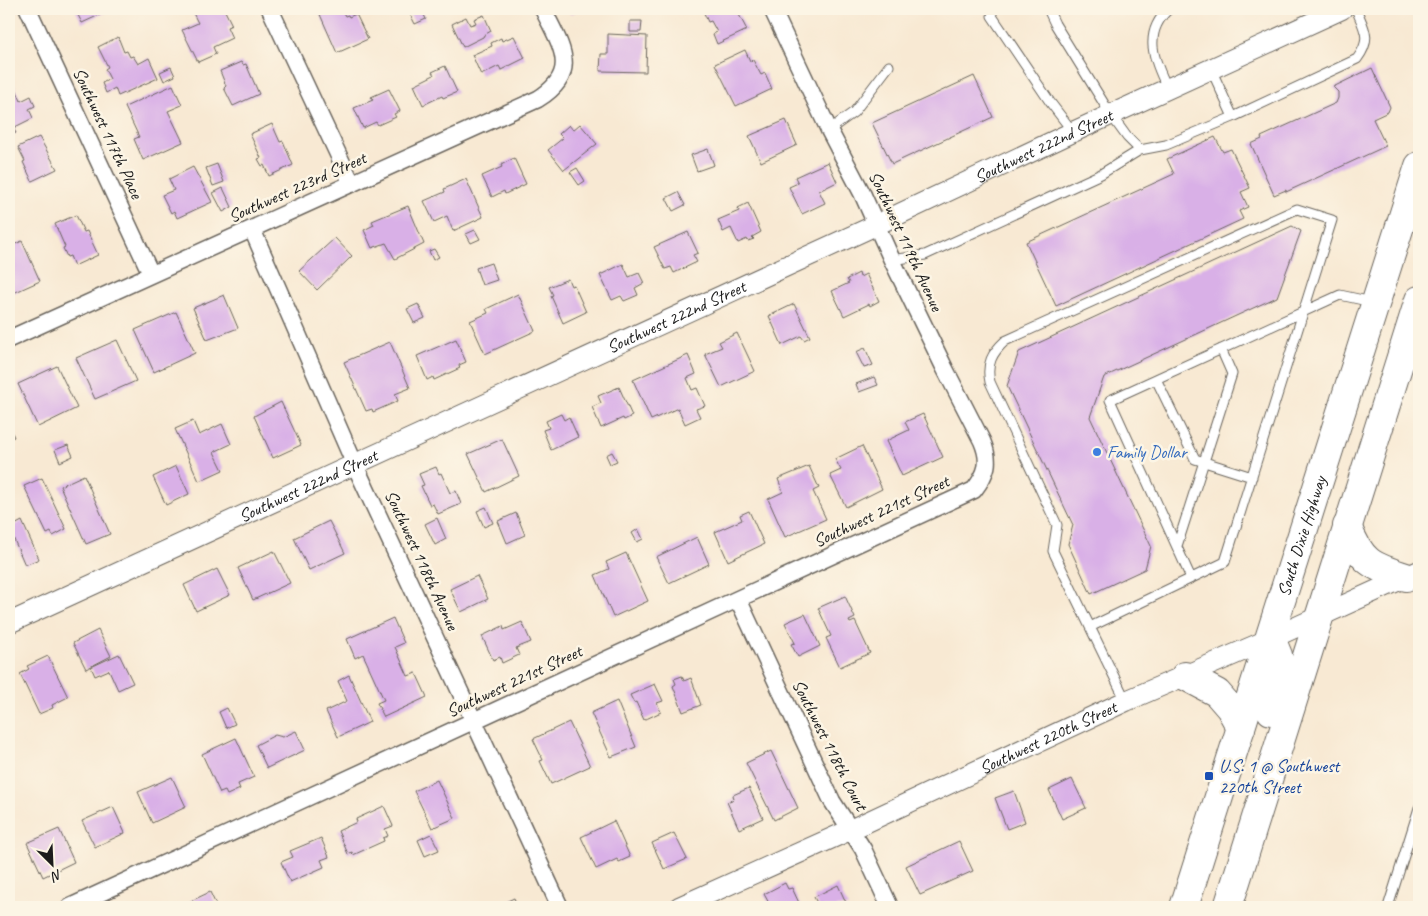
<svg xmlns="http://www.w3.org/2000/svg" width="1428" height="916" viewBox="0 0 1428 916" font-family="Caveat,sans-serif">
	<rect width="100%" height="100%" fill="#fcf5e5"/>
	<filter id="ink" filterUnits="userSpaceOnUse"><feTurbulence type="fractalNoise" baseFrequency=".02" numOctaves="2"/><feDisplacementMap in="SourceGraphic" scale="10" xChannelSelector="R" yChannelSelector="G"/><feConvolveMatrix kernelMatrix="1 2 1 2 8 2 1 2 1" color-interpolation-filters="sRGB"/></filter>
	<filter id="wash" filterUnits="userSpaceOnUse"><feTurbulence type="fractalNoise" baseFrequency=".0096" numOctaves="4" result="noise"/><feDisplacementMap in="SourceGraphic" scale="20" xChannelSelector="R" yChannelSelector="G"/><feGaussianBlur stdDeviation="1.12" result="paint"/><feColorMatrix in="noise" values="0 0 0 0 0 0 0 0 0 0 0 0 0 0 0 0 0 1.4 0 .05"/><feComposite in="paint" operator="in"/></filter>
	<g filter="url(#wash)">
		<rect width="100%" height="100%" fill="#f8e9d3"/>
		<g id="blocks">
			<path fill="#d9b0e7" d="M75,9H105L106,12L82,23Z
				M191,9H224L232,25L227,27L232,38L213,47L216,54L198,62L182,30L198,23Z
				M321,9H341L345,16L348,15L349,17L356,14L368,39L337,53L318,10Z
				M416,9H421L426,19L415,24L409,12Z
				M568,9H581L570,14Z
				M706,9H736L747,30L717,44L713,34L717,32L711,21L708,22L704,13L707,11Z
				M484,15L491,31L484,35L483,37L463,47L452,24L466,17L470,25L476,23L474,19Z
				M630,21H642L641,32H630Z
				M608,34L647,36L646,72L600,71L601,54H608Z
				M514,36L525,58L501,70L499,66L481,75L472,55L492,46L491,43L501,38L502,41Z
				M118,37L124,52L127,51L130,57L133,56L138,64L149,58L158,78L118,96L115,88L106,93L102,83L110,79L105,69L108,67L98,47Z
				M745,50L750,61L753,60L761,75L765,73L772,89L736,106L715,64Z
				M241,62L243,65L246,64L259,94L233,106L224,88L226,86L220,71Z
				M445,66L457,92L443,98L442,96L423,105L414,85L434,75L432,72Z
				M171,67L175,76L164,81L160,72Z
				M1372,68L1390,107L1388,112L1373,119L1386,146L1286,192V190L1274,195L1251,144L1262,139L1261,137L1336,103L1338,98V92L1333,87Z
				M974,76L993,117L892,164L872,123Z
				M14,84L21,101L31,96L35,106L29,109L33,118L13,128L16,133L9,136V87Z
				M173,85L182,105L168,111L183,142L143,160L134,139L139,137L125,107Z
				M389,89L400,111L394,114L396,117L378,125L376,122L363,128L354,108L373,100L371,97Z
				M786,120L797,145L761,162L749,136Z
				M272,124L280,142L283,141L293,165L269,176L264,165L262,166L258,159L261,158L250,134Z
				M580,124L597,144L564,170L548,150L563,138L559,134L569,125L573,130Z
				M39,137L57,169L32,181L23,162L25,161L18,147Z
				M1215,137L1223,152L1231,149L1250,188L1241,192L1248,207L1239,211L1243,219L1056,306L1026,242L1174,174L1167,159Z
				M708,149L714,165L697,171L691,155Z
				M514,158L526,184L505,194L504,191L492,197L482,176L502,167L501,165Z
				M828,162L837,182L819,191L825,203L802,214L789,187L798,183L795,177Z
				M217,164L224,182L213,186L206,168Z
				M193,167L212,202L177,218L174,211L171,213L162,195L174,190L169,179Z
				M577,168L585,181L579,185L570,172Z
				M466,179L483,217L453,231L447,216L434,222L424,201L445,192L444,189Z
				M223,188L232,207L223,212L213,193Z
				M678,192L685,205L673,211L666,198Z
				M748,203L761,232L752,237L754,239L748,241L747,239L738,243L731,228L723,232L718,220L739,211L738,208Z
				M408,206L424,244L395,259L386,243L372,248L364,230L374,225L372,221Z
				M76,215L84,232L87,231L98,255L74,266L70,256L67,257L63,248L65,247L55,224Z
				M1292,226L1301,231L1277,297L1104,377L1090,417L1151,546L1145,569L1091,594L1068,544L1073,525L1007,386L1019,352Z
				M475,230L480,239L471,243L466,234Z
				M688,232L698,253L693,255L697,262L674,273L671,267L665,269L654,247Z
				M335,238L352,256L317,290L299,271Z
				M22,241L40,281L9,295V247Z
				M434,249L439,257L433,260L429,251Z
				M491,263L497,280L482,285L476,268Z
				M623,264L629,277L639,273L644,283L635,288L638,295L624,301L621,296L612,300L600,275Z
				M859,273L860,277L866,274L879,301L870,306L869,304L844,316L832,291L849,283L847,279Z
				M568,279L571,286L574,285L586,312L563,323L551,296L553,295L549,287Z
				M518,294L535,331L485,354L470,321L488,313L486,309Z
				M224,295L238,328L207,340L193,308Z
				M418,304L425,318L414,323L407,309Z
				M794,304L810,337L804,340L801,336L782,345L769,316Z
				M176,312L195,353L154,372L135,330Z
				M737,333L755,371L721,387L705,354L722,347L719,342Z
				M456,339L466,362L459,365L460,368L434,380L433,377L427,380L417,356Z
				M117,340L136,381L95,399L76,358Z
				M390,342L410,388L395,394L398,401L373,412L372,409L366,411L344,362Z
				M865,348L873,365L864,368L856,352Z
				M688,355L696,374L687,378L692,390L697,388L705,406L696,409L700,417L685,424L678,408L651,420L633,380Z
				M57,366L77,408L38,427L18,384Z
				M874,377L878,385L859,392L856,384Z
				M619,387L632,416L624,420L623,418L601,428L592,407L601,403L598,396Z
				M281,402L301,445L273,458L254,416Z
				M561,414L564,420L569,417L578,437L551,450L543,430L549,428L546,421Z
				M923,414L943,457L902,476L886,441L909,430L905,422Z
				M193,421L199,435L222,424L231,444L214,452L223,470L199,481L175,429Z
				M9,426L14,437L9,439Z
				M502,439L519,476L486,492L468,454Z
				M68,445L73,456L60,462L55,450Z
				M862,446L882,489L846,507L830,475L841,470L835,459Z
				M612,452L617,461L610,464L606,455Z
				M176,466L189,494L166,505L153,477Z
				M809,466L819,488L813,491L826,519L785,537L768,499L783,492L778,479Z
				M436,467L439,474L441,473L450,493L456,491L461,504L438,514L433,504L430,505L421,486L424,485L419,474Z
				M84,475L110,534L86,544L60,486Z
				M42,478L66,529L53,536L51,532L47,534L24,486Z
				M486,507L493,523L484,527L477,511Z
				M749,511L764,544L728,561L715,532L742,520L740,515Z
				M516,513L525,535L507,543L498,521Z
				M437,518L446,539L435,545L425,524Z
				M22,521L39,559L25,565L9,528Z
				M329,521L345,553L309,570L294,538Z
				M638,529L643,539L637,542L632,533Z
				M697,537L709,564L669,583L656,557Z
				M274,551L290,583L253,600L238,568Z
				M626,553L648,601L613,617L595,575L609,569L606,562Z
				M217,569L230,595L196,611L184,585Z
				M477,576L488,599L461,612L450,589Z
				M845,596L855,618L849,621L850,623L855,621L870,653L840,667L826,638L831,636L818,608Z
				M805,614L820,646L798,657L791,644L795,643L785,623Z
				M393,618L404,643L395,647L408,676L416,673L427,697L384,717L377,703L384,700L363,654L355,658L347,639Z
				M522,622L531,642L516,648L519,655L502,663L500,657L493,660L482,636L503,626L504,630Z
				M98,630L111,656L86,669L73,643Z
				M119,654L133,683L118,690L109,670L95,676L91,667Z
				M48,656L68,697L52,705L53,708L39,714L20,674L29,669L27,666Z
				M349,675L370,722L338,737L326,711L347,701L338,681Z
				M682,676L684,681L691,678L701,705L683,712L673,686L676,684L674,679Z
				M655,684L663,701L657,703L661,712L644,720L636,702L634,703L630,695Z
				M617,701L636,747L611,757L591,713Z
				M227,708L235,724L226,728L219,712Z
				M569,722L590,766L551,784L540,761L543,760L533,739Z
				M296,731L305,750L267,768L256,745L275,735L283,737Z
				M236,738L254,777L238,784L240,789L227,795L225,791L220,793L202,754Z
				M771,751L798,808L774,820L746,763Z
				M172,777L186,807L152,823L138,792Z
				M1072,779L1086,808L1062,819L1049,790Z
				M437,780L455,818L432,828L414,791Z
				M749,788L763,818L739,829L727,802L734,799L733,795Z
				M1014,791L1025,822L1007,829L995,798Z
				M384,806L393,826L385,829L388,836L383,838L384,841L353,855L352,852L348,854L338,831L357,822L356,819Z
				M113,807L125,833L95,847L82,821Z
				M614,821L630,857L619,862L617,859L596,869L581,837Z
				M59,829L74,862L43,877L27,843Z
				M674,833L687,859L664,869L652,843Z
				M431,834L439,850L425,856L418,840Z
				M321,838L329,857L321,860L324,867L290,882L281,862L293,857L290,851Z
				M959,841L973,871L920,895L906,866Z
				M785,883L788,889L792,888L801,907H771L764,894Z
				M838,885L848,907H819L814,897Z
				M210,892L217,907H178Z
				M514,898L518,907H495Z"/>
		</g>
	</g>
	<g filter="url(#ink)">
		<use href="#blocks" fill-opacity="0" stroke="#69645c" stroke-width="1"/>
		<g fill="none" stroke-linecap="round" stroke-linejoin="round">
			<defs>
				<path id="service" d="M1048,9L1055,24L1111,115L1127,137L1140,150L1166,145L1233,117
					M992,16L1050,102L1073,132
					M1211,69L1233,117L1357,59C1372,39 1365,30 1356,9
					M1168,89C1154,61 1142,33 1169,9
					M829,130L854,112L889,66
					M892,260L925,255L1101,174L1140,150
					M1156,379L1195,459L1252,477
					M1177,546L1232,374L1221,349
					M1191,578L1110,400L1340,295L1372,302
					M1090,627L1225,562L1332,220L1297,209L1005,341C992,353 986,364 990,382L1057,525L1053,551L1126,701
					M1388,907L1419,808"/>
				<path id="minor" d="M28,9L151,274
					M270,9L352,184
					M252,229L355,465L560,907
					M9,339L538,99C582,72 560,45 543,9
					M738,599L832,801L863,849L890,907
					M70,907L974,490C987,473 991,462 982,441L945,369L892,260L862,193L829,130L772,9"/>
				<g id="tertiary">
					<path id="s1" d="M9,623L876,225L1073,132L1342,9"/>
					<path id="s2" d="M679,907L850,830L1126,701L1270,639L1419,571"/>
				</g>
				<g id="trunk">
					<path d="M1347,526C1361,562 1371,566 1406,577"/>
					<path d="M1270,639C1288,667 1280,682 1271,711"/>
					<path d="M1185,676L1217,693L1230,708L1241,728"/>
					<path id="s3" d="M1184,907L1419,166"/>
					<path d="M1228,907L1419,300"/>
				</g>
			</defs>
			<use href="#service" stroke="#69645c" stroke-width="11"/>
			<use href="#minor" stroke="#69645c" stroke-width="19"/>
			<use href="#tertiary" stroke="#69645c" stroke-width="22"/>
			<use href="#trunk" stroke="#69645c" stroke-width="30"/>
			<path stroke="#69645c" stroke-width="3" stroke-dasharray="1 4" stroke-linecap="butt" d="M1411,907L1419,883"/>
			<use href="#service" stroke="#fff" stroke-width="9"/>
			<use href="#minor" stroke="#fff" stroke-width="16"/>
			<use href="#tertiary" stroke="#fff" stroke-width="20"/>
			<use href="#trunk" stroke="#fff" stroke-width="28"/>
		</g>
	</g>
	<circle fill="#3f7fe0" stroke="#fcf5e5" stroke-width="2" cx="1097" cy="452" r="5"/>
	<rect fill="#1a4fb4" stroke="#fcf5e5" stroke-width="2" x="1204" y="771" width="10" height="10" rx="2.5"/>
	<g text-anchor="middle" stroke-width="5" stroke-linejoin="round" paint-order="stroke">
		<g font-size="18" fill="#1c1c1c" stroke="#fcf5e5">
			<text transform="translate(108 133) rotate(65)" y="6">Southwest 117th Place</text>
			<text dy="6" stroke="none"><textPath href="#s1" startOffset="1139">Southwest 222nd Street</textPath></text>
			<text transform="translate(297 187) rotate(-24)" y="6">Southwest 223rd Street</text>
			<text transform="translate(906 241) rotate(65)" y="6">Southwest 119th Avenue</text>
			<text dy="6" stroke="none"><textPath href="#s1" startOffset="734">Southwest 222nd Street</textPath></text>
			<text dy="6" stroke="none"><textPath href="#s1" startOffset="329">Southwest 222nd Street</textPath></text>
			<text transform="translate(881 511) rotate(-25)" y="6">Southwest 221st Street</text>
			<text dy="6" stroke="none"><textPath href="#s3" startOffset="389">South Dixie Highway</textPath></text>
			<text transform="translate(422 560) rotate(65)" y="6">Southwest 118th Avenue</text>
			<text transform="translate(514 681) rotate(-25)" y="6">Southwest 221st Street</text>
			<text dy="6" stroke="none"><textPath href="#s2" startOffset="406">Southwest 220th Street</textPath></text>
			<text transform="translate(830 745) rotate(63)" y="6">Southwest 118th Court</text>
		</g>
		<g font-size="18" fill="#366cbe" stroke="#fcf5e5" text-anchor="start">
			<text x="1107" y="458">Family Dollar</text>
		</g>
		<g font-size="18" fill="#164399" stroke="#fcf5e5" text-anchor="start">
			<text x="1219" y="772">U.S. 1 @ Southwest<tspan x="1219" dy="21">220th Street</tspan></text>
		</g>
	</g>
	<rect width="1428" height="916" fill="none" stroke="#fcf5e5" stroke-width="30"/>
	<g transform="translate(52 864) rotate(156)" stroke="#fcf5e5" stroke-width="4" paint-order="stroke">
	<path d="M0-4L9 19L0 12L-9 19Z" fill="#1c1c1c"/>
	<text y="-8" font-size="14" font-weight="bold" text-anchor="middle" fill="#1c1c1c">N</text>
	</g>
</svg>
